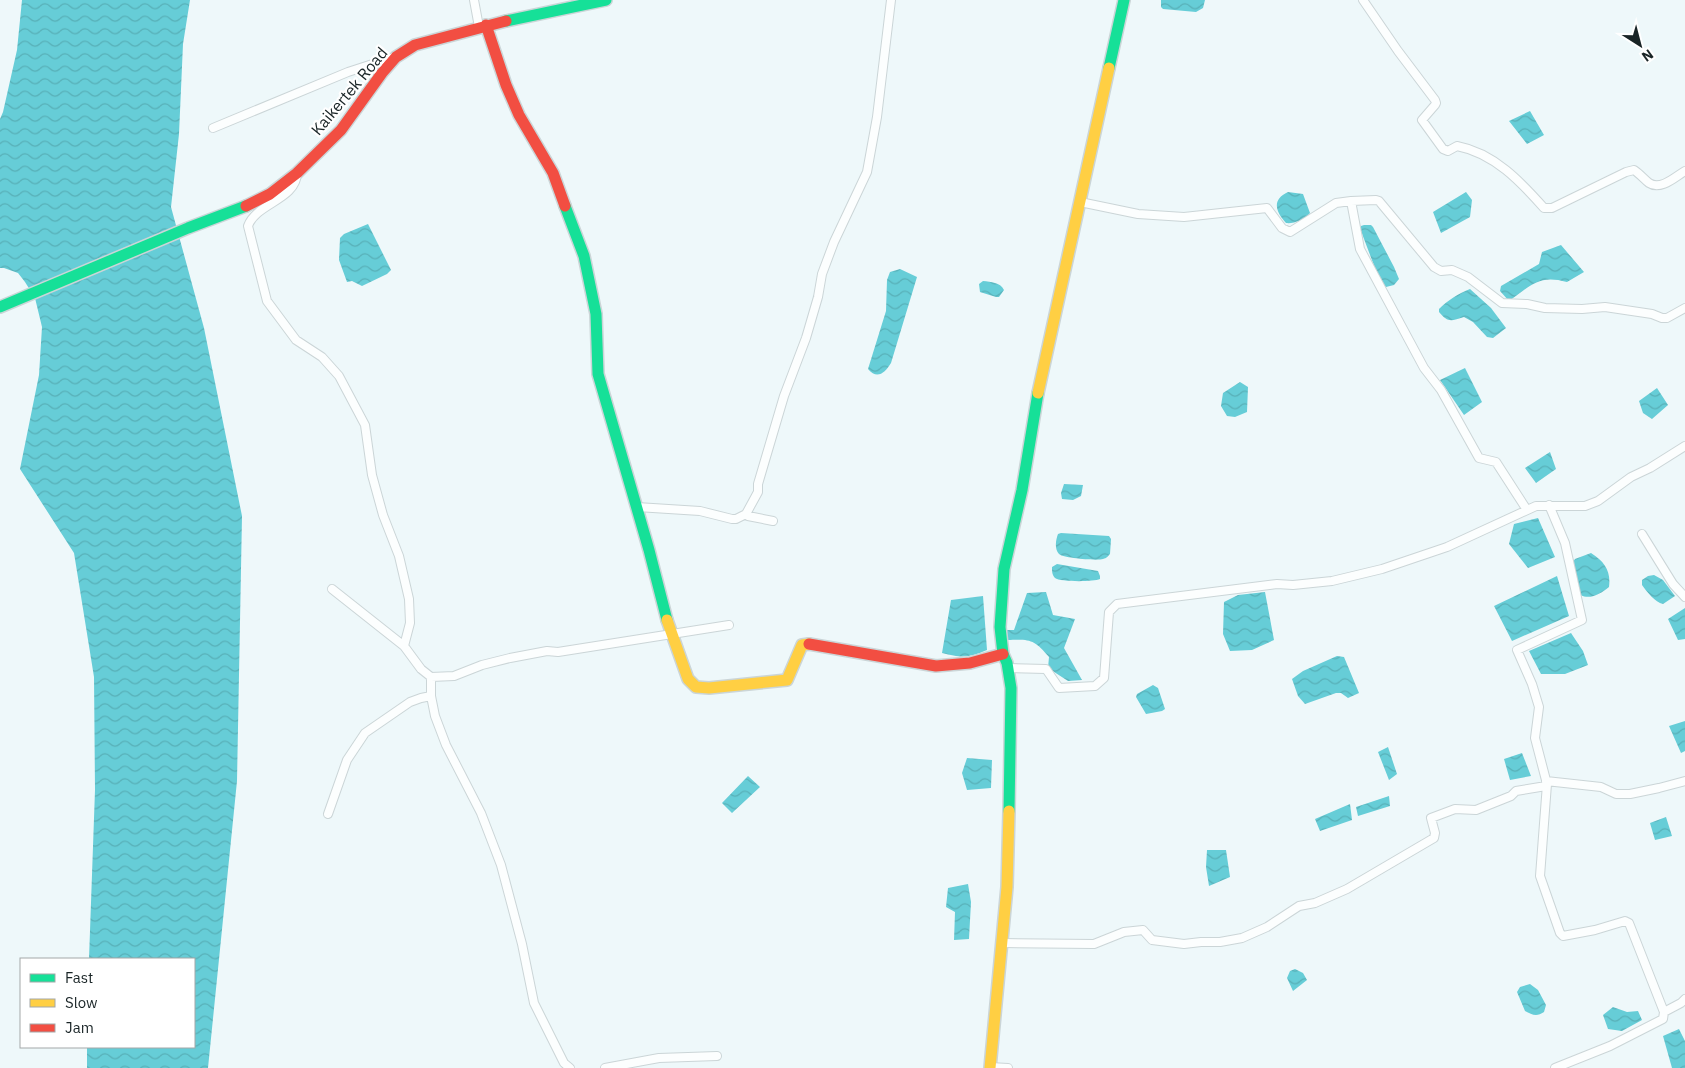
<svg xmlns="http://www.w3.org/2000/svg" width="1685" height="1068" viewBox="0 0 1685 1068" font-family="'IBM Plex Sans',sans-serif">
	<defs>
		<pattern id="water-waves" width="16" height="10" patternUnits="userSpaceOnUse" patternTransform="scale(1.25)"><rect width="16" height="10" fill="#66cdd7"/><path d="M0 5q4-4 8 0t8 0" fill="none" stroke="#58b0b8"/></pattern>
	</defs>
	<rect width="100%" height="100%" fill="#eef8fa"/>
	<path fill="url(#water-waves)" d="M22,0H190L183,44L179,134L171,207L204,328L242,516L237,781L208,1068H87V1047H194V959H89L95,790L94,677L74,553L20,469L39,375L42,327L35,298L25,282L18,273L4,268H0V119L3,112L17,50Z
		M1161,0H1205L1203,8L1196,12L1163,9L1161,7Z
		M1530,111L1544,135L1527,144L1509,121Z
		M1288,192L1303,194L1310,213C1305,220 1293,224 1286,223C1276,212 1271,200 1288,192Z
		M1466,192L1472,200L1470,217L1441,233L1433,212Z
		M368,224L391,270L387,274L362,286L352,281L347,282L339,260L340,238L344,234Z
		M1364,225H1371L1373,227L1394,267L1399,279L1394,285L1386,287L1381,284L1361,231V226Z
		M1561,245L1584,272L1567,282C1538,274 1531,286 1509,301L1500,291L1501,286L1539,264L1542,252Z
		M900,269L917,277L891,363C885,373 877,380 868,369L886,311L887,280L890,272Z
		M983,281C991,282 1000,282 1004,290L999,297H996L980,292L979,284Z
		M1470,289L1491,308L1506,328L1493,338L1487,337L1473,322L1464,317C1451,321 1448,323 1439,312V309C1447,301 1459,293 1470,289Z
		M1465,368L1482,402L1464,415L1440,380Z
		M1240,382L1248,387L1247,412L1235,417L1227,416L1221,406L1223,393Z
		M1657,388L1668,405L1652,419L1643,413L1639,401Z
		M1550,452L1556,469L1536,483L1525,468Z
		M1064,484L1083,485L1081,496L1073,500L1062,499L1061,493Z
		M1538,518L1555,557L1528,568L1509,544L1514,524Z
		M1061,533L1109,536L1111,539L1110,554C1107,557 1107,558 1103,559C1097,561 1063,558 1059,554C1054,549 1056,539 1058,534Z
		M1591,553C1605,562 1611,571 1609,587C1600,594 1591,600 1580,595L1571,565L1575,559Z
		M1057,564L1098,571L1100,576V579C1093,582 1060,582 1055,578C1052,575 1052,571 1052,567Z
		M1654,575L1663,580L1675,596L1663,604C1655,602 1647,592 1642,585V580L1648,576Z
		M1557,576L1569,616L1512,641L1494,606Z
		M1046,592L1053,615L1075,619L1064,648L1082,680L1068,681L1048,668L1049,657C1034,639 1030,639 1007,640L1005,630H1014L1027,593Z
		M1265,592L1274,640L1252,650L1230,651L1223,634L1224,602L1238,595Z
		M983,596L987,650C968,658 962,658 942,653L951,600Z
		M1685,608V639L1678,640L1668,619Z
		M1571,633L1583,651L1588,665L1565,674H1541L1529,651Z
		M1337,656L1344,657L1359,693L1348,698L1341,693H1336L1305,704L1298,696L1292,679L1303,671Z
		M1153,685L1158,688L1165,709L1162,711L1146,714L1136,697L1137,694Z
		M1685,721V751L1681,753L1669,726Z
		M1388,747L1397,774L1389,780L1378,752Z
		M1522,753L1531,776L1510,780L1504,759Z
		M967,758L992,760L991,788L967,790L962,773Z
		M748,776L760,787L732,813L722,803Z
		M1389,796L1390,806L1358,816L1356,807Z
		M1350,804L1352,820L1320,831L1315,819Z
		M1666,817L1672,836L1655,840L1650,823Z
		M1207,850H1226L1230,877L1209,886L1206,867Z
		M968,884L971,902L969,939L954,940L955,912L946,907L948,888Z
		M1295,969L1303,973L1307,980L1293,991L1287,978L1290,971Z
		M1530,984L1538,990L1546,1005L1544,1012C1537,1017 1532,1015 1525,1011L1517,992L1520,987Z
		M1613,1007L1627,1012L1638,1011L1642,1020L1622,1031L1608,1029L1603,1015Z
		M1679,1029L1685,1041V1068H1672L1663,1036Z"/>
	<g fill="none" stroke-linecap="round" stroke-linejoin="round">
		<defs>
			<path id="street" d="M474,0L479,27
				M1363,0L1398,51L1435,100L1436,103L1435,105L1422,120L1443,149L1448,151L1457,146C1494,153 1521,182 1544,208H1552L1626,172L1634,170C1640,174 1644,179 1649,183C1661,191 1676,176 1685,171
				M213,128L348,72L394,57
				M297,173C296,200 256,203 248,226L267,301L296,340L322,357L339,376L365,425L372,475L383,515L399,556L409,599L410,623L404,646L421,669L431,677
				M1351,201L1376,200L1379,201L1434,267L1441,271L1452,270L1468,277L1502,303L1527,304L1545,308L1582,309L1605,307L1652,314L1662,318H1667L1685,308
				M1080,202L1138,214L1184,217L1267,208L1282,228L1290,232L1336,203L1351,201L1360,249L1424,368L1441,390L1479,458L1496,462L1527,510
				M1549,505L1565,543L1582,620L1517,650L1532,684L1539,707L1535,738L1547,784L1540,876L1560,933L1563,936L1595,930L1625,921L1629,923L1664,1012L1681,1003L1685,999
				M637,507L700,511L732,519H736L746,514
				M773,521L748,516L746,514L758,492V484L784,396L806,338L818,297L822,274L834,242L867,172L877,117L891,0
				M1642,534L1673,584L1685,597
				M332,589L404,646
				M1008,668L1046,669L1059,688L1095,686L1104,678L1109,612L1117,604L1277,584L1293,585L1332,581L1382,569L1447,547L1536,506H1585L1598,501L1631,477L1650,468L1685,446
				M1546,781L1601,787L1616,794H1630L1659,788L1685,781
				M328,814L347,760L365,733L410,702L421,698L431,696
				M1003,943L1094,944L1124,932L1143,930L1152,940L1184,944L1201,942H1220L1242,938L1267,927L1299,906L1315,903L1347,889L1434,838L1435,833L1431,818L1455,809L1476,810L1511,796L1516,791L1546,786
				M990,1067L1008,1068
				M570,1068L564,1063L534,1003L522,944L501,865L481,813L446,745L435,716L431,696V677L454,676L482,665L510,658L547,651L558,652L729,625
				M605,1068L659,1058L717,1056
				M1555,1068L1610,1046L1663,1019L1664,1012"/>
			<path id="fast" d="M506,21L606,0
				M1109,68L1124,0
				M565,206L584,256L596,314L598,374L649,550L667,620
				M0,307L188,228L246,206
				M1009,811L1011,688L1007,663L1003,654L1000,627L1004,569L1022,490L1038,393"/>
			<path id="slow" d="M1038,393L1109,68
				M667,620L688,679L696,687L709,688L787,680L802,645L809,644
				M990,1068L1007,887L1009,811"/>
			<path id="jam" d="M486,25L506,85L519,115L553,173L565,206
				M246,206L270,194L297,173L341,130L382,73L396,57L415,45L506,21
				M809,644L936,666L970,663L1003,654"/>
		</defs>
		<use href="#street" stroke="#cbd5d7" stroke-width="10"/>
		<use href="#fast" stroke="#cbd5d7" stroke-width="14"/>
		<use href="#slow" stroke="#cbd5d7" stroke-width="14"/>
		<use href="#jam" stroke="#cbd5d7" stroke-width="14"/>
		<use href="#street" stroke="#fcfefe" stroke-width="8"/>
		<use href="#fast" stroke="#16e098" stroke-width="11"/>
		<use href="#slow" stroke="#ffcf43" stroke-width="11"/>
		<use href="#jam" stroke="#f24e42" stroke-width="11"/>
	</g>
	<g text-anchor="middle" stroke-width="4.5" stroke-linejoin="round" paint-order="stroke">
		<g font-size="16" fill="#192426" stroke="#fff">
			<text transform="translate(349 91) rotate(-50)" y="6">Kaikertek Road</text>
		</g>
	</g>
	<rect x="20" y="958" width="175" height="90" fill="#ffffff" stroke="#a3a7a8"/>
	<rect x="30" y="974" width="25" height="8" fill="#16e098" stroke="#a3a7a8"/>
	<text x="65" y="983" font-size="15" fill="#192426">Fast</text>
	<rect x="30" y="999" width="25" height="8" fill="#ffcf43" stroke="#a3a7a8"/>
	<text x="65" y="1008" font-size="15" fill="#192426">Slow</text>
	<rect x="30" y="1024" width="25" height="8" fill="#f24e42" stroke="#a3a7a8"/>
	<text x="65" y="1033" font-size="15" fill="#192426">Jam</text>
	<g transform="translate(1640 45) rotate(144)" stroke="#ffffff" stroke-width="4" paint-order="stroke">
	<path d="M0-4L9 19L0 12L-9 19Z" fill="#192426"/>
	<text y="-8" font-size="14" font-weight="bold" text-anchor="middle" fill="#192426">N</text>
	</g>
</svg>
